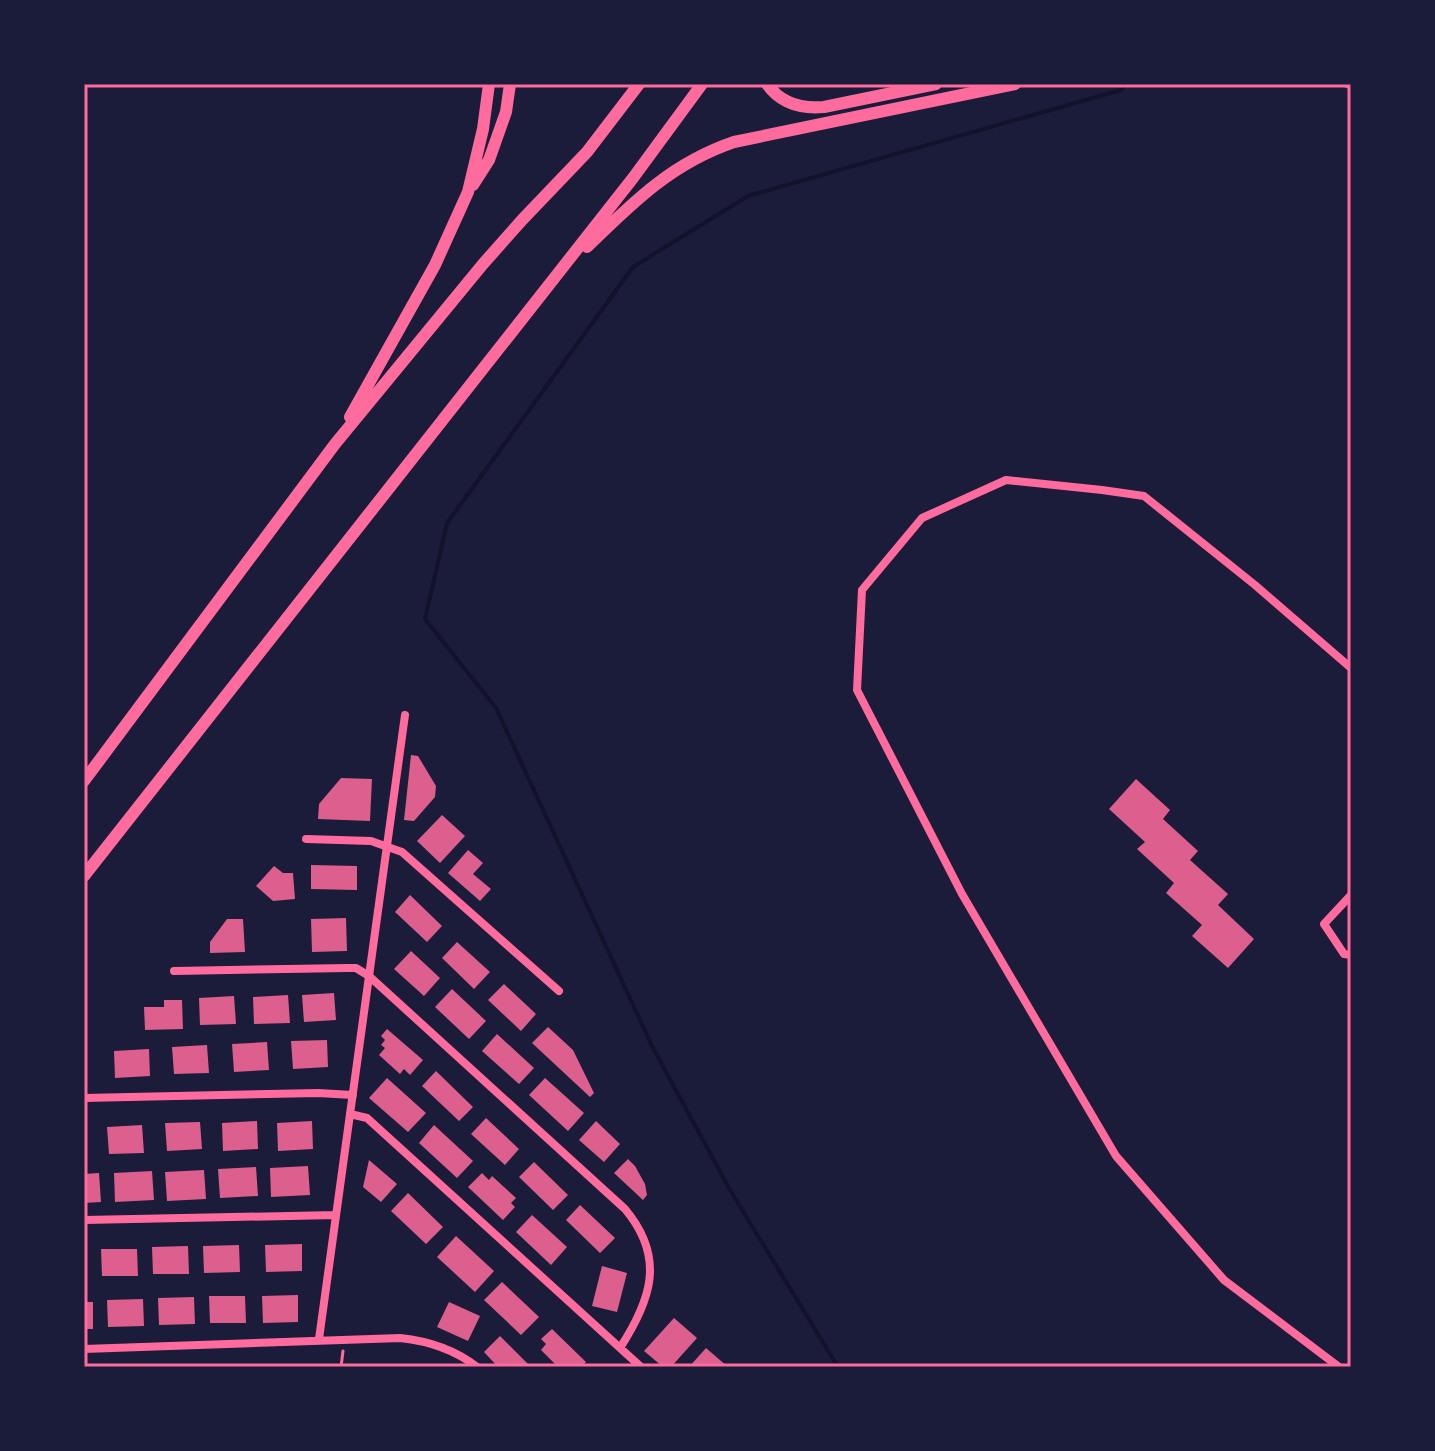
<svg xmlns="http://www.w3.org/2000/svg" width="1435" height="1451" viewBox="0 0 1435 1451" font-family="'Source Sans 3',sans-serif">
	<rect width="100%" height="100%" fill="#1b1b3a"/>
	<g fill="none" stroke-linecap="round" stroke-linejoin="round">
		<path stroke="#12122b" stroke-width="4" d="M838,1367L730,1190L652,1046L496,708L425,619L447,523L633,267L748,196L1121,90L1126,84"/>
	</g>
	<path fill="#dd5f8e" d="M411,755L418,756L436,786L435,797L414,821L404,820Z
		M341,778L372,779L370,821L318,819L319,804Z
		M1136,779L1170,810L1163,819L1198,851L1190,860L1228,894L1218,905L1254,939L1228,968L1192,936L1202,925L1166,893L1174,883L1137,849L1145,842L1109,809Z
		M442,815L465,836L440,863L417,841Z
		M468,850L483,863L473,874L491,889L480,901L448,873Z
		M311,865L357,866V890L311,889Z
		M274,866L283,873H293L295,899L273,901L256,886Z
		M410,895L442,926L427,942L395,912Z
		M346,918L347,951L312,952L311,919Z
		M227,919H243L245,952L210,953V942Z
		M457,942L490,972L474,989L442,958Z
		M411,951L440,978L424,996L394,969Z
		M504,984L536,1014L521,1031L488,1000Z
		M452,989L486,1021L469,1039L435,1007Z
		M334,993L336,1020L304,1022L302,995Z
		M288,995L290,1023L254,1024L253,997Z
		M234,996L236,1024L200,1025L199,998Z
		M164,1000H182L183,1029L145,1030L144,1007H164Z
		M548,1027L573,1050L594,1093L590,1097L532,1043Z
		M387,1029L423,1060L410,1075L404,1069L400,1074L379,1055L385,1048L381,1045L385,1040L381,1036Z
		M497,1034L534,1068L519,1084L482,1051Z
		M327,1040L328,1067L293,1069L291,1041Z
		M267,1042L269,1070L234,1072L232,1044Z
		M207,1045L209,1073L174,1074L172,1047Z
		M149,1049L150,1076L115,1078L114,1051Z
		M436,1071L473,1107L459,1121L422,1086Z
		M387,1078L426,1113L408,1132L369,1098Z
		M545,1078L584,1113L568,1131L529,1095Z
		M486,1118L519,1149L505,1165L471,1134Z
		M257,1121L258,1149L223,1151L222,1123Z
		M312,1121L313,1149L278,1151L277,1123Z
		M596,1121L620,1144L604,1162L579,1140Z
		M200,1122L202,1149L167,1151L165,1123Z
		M142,1125L144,1153L109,1154L107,1127Z
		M434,1125L473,1161L457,1178L419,1143Z
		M628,1159L635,1166L645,1184L647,1195L643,1200L614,1173Z
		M369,1160L397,1184L381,1202L363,1187Z
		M534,1162L568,1195L553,1210L519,1177Z
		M308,1166L310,1195L271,1197L270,1168Z
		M256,1167L258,1196L220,1198L218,1169Z
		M204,1170L206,1199L167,1201L165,1172Z
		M152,1171L154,1200L115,1202L114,1173Z
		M99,1173L101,1202L84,1203V1174Z
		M482,1173L489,1180L492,1176L516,1198L511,1203L515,1207L503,1220L468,1187Z
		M408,1193L443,1227L426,1244L391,1211Z
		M580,1205L615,1238L600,1253L566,1220Z
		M532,1215L567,1247L551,1265L516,1232Z
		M456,1236L494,1271L475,1292L437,1257Z
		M302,1244V1271L266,1272L265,1245Z
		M239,1245L240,1272L204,1273L203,1246Z
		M188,1246L189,1274H153L152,1247Z
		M101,1249H137L138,1276H102Z
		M602,1266L627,1273L617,1312L592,1306Z
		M502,1282L539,1317L521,1335L484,1300Z
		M298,1295V1322L263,1323L262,1296Z
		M209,1296H245L246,1323H210Z
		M194,1297L195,1324L159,1325L158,1298Z
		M143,1299L144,1326L108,1327L107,1300Z
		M84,1302H93V1329H84Z
		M449,1302L480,1316L468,1341L437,1327Z
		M674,1318L697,1338L671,1367H663L644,1351Z
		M552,1329L586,1362L581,1367H558L541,1350L546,1344L541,1339Z
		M500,1336L531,1367H498L484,1352Z
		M706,1348L728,1367H689Z"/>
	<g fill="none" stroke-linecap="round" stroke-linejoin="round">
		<path stroke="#ff6b9d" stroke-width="3" d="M1341,84L1351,88
			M341,1367L343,1351"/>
		<path stroke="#ff6b9d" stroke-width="8" d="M306,839L371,841L402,852L559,991
			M1351,895L1324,924L1344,954L1351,955
			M174,971L348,968H356L369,976L625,1209C666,1258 651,1300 620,1348
			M84,1098L318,1093L353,1095
			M350,1114L367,1118L641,1367
			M84,1220L336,1215
			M319,1339L405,715
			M84,1349L400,1338C429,1341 454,1349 477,1367
			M1339,1367L1224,1280L1116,1156L962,894L857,690L862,590L922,518L1006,480L1102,490L1144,496L1255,585L1351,668"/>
		<path stroke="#ff6b9d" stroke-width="12" d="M767,84C781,104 801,109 824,107L936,84
			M473,185L489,160L506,112L510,84
			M587,247C633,202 672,163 734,142L1015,84
			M350,417L435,265L468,192L483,129L489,84
			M84,781L335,444L483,264L522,220L587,152L639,84
			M84,876L633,178L702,84"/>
	</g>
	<rect width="1435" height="1451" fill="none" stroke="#1b1b3a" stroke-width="172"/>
	<rect x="86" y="86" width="1263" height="1279" fill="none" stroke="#ff6b9d" stroke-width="3"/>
</svg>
